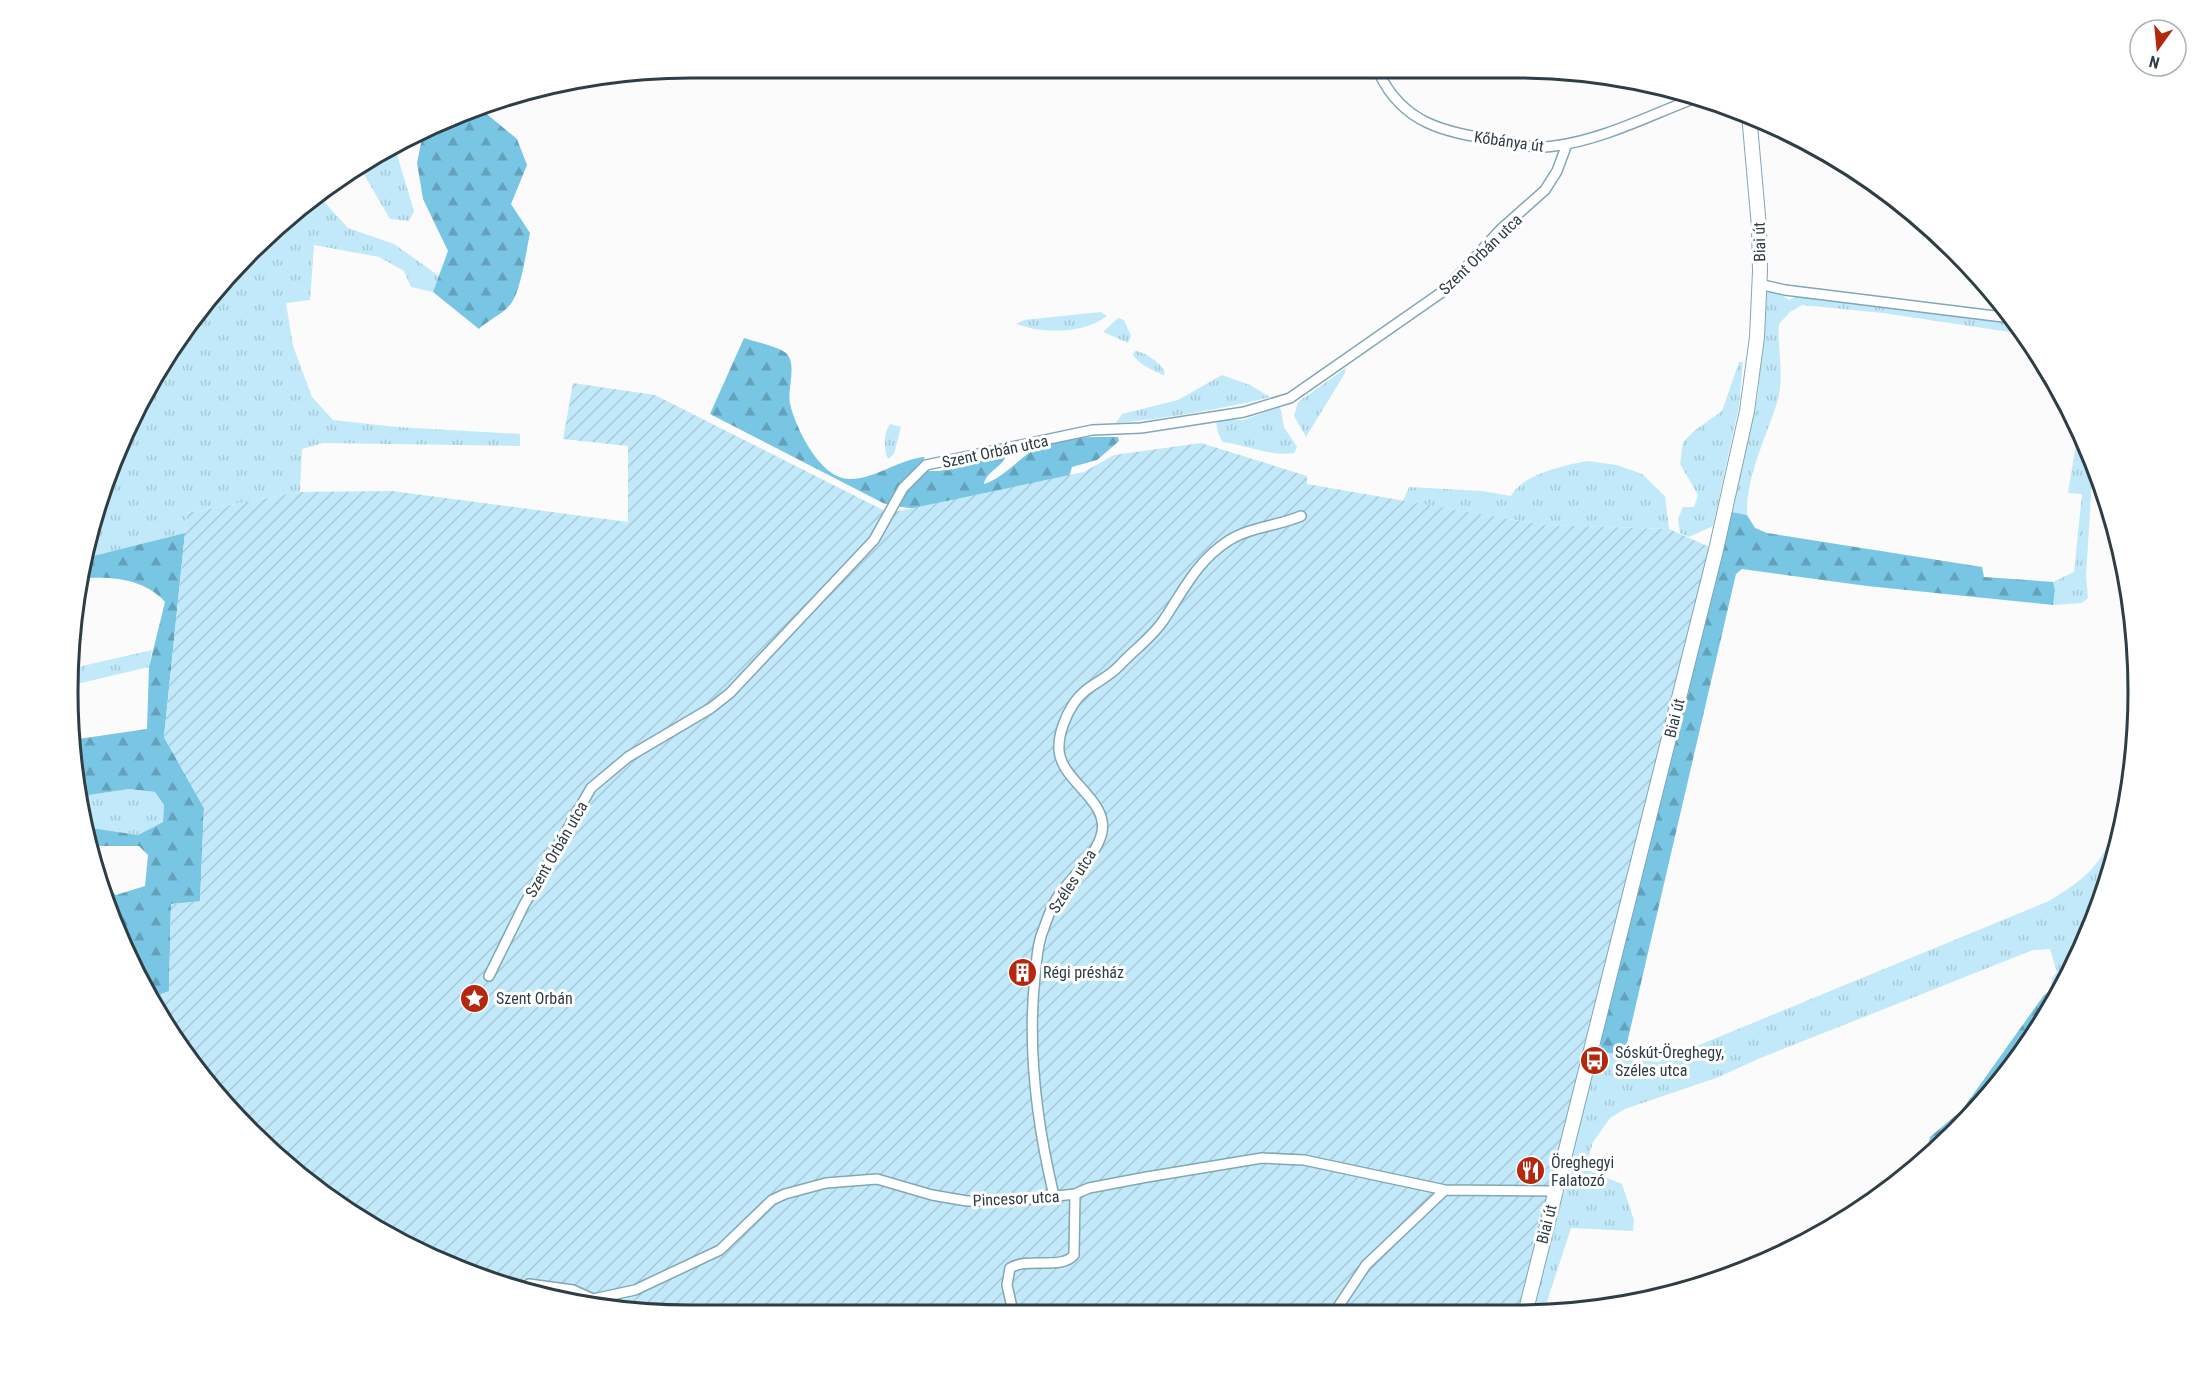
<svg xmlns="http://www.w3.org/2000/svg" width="2206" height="1383" viewBox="0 0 2206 1383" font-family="'Roboto Condensed',sans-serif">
	<defs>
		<pattern id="grass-tufts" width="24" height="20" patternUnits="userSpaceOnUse" patternTransform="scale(1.5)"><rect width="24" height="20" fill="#c2e9f9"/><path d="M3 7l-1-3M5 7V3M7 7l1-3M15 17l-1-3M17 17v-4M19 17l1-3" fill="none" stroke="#a7c9d7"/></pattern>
		<pattern id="forest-firs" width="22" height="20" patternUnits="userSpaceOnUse" patternTransform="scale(1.5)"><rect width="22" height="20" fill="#78c6e4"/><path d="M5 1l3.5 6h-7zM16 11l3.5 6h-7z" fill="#63a2ba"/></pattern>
		<pattern id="garden-furrows" width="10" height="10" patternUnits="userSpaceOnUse" patternTransform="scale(1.5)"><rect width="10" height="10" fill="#c2e9f9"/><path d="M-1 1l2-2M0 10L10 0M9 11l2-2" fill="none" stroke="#a7c9d7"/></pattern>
	</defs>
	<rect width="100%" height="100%" fill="#fbfbfb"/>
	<path fill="url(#grass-tufts)" d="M394,145L414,211L409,221L390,219L363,173L338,180Z
		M316,193L348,228L394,244L439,276L433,292L411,287L404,271L379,257L314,245L310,300L286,303L293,346L312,397L333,420L396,427L520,434V446L323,443L302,449L300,492L187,513L185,533L85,558L91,532L100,515H95L101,491L173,345L250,251Z
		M1766,292L1781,294L1789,300L1798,295L2015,324L2023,334L1883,313L1802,305L1790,312L1779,324C1777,351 1785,376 1777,403C1766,438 1746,476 1747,515L1732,512L1758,394Z
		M1101,312L1107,316C1083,334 1044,334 1016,324L1024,320Z
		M1118,318L1124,320L1131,336L1128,343L1103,332Z
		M1135,351C1145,352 1162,363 1165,373L1163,375C1152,370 1140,365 1133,355Z
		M1739,362H1743L1739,406L1713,526L1689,537L1680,533L1678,519L1683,507H1694L1698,495L1680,464L1683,442L1694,431L1722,411Z
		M1346,368L1345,373L1306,437L1294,416L1298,402Z
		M1222,375L1250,385L1270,397C1219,410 1168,418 1116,423L1122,414L1178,400Z
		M1280,407L1284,427L1297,447L1294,453C1271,457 1247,445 1223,442C1219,437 1215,426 1217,420H1243Z
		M890,424L901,427L894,454L888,459C883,450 884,431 890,424Z
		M2078,431L2093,464L2086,576L2088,598L2082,603L2053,605L2055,590L2053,582L2074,572L2082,494L2068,493Z
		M1588,461L1617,465L1642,474L1665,496L1669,529L1544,525L1403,501L1409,487L1482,491L1511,496C1522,474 1566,465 1588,461Z
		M152,650L149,667L68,686L69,669Z
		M2136,689L2137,732L2117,853L2074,967L2064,984L2051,988L2052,978L2057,972L2050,949L2033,950L1758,1059L1719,1077L1625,1109L1610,1118L1593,1142L1586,1166L1590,1171L1622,1184L1634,1220L1633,1231L1571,1228L1543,1314H1533L1556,1210L1565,1191L1575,1137L1599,1051L1658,1062L2049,901C2063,892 2078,883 2090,871C2130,828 2134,745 2136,689Z
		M129,789L155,792L164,805L163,822L138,835L85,827L82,814L89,795Z"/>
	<path fill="url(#forest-firs)" d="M477,106L517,139L527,165L511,204L530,233C526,251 521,294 509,306C501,315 488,320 479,329L433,292L448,251L423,199L417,163L424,128Z
		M744,338C755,342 779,346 787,354C797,366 787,389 790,404C796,428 820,479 850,479C876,479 899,459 925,457L921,464L927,471H940L1007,453C1004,467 986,471 984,484C1002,478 1015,463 1030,452C1055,435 1089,437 1118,437L1119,441L1097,460L1072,467L1065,489C1011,497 935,519 883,503L710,414Z
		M1732,512L1747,515L1755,528L1767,533L1982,567L1984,577L2053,582L2055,590L2053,605L1867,586L1742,569L1736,574L1624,1056L1600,1051L1603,1022Z
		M185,533L164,737L204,808L200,902L171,904L169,992L152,996L101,892L98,879L116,895L145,886L148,855L139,846H90L85,827L138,835L163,822L164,805L155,792L129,789L89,795L82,814L73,773L71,740L147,729L149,667L165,602C146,579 109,575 80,579L85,558Z
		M2062,983L2064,984L2010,1071L1924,1162L1930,1137L1962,1110L2044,995Z"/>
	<path fill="url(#garden-furrows)" d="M573,383L655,395L889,513L1084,472L1114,455L1201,443L1307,476V484L1544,525L1669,529L1716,550L1525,1314L610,1310L453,1268L312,1187L250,1132L173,1038L152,997L169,991L171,904L200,901L204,808L164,737L187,513L300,492L392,491L628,522V446L563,439Z"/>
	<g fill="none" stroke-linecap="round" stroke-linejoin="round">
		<defs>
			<path id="minor" d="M1379,73C1404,126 1447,132 1500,141C1517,144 1536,149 1554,146C1602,140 1648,116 1693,99
				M1759,284L1785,290L2011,318
				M489,976L524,905L591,788L628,757L711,708L730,693L874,540L903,488L926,465L1092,430L1141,428L1244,412L1290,398L1445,290L1500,230L1545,190L1557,171L1567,144
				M1054,1196C1037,1125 1027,1050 1035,976C1037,960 1037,943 1044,928C1048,917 1052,904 1059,895C1072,877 1094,858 1101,836C1112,801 1061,782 1059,750C1058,734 1066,715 1074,703C1086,685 1105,681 1119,666C1133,651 1152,637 1163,621C1183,591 1197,561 1228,541C1249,527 1278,526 1301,516
				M529,1284L573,1290L593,1299L635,1290L720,1250L772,1200L785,1194L826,1183L877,1179L932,1195L967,1201H1011L1075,1194L1089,1188L1147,1177L1262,1158L1304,1160L1445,1190L1554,1191
				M1013,1312L1007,1285L1010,1268C1028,1257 1062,1270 1074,1255L1075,1194
				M1334,1313L1366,1265L1445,1190"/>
			<path id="secondary" d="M1525,1314L1716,550L1747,411L1757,337L1760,271L1759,227L1749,114"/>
		</defs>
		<use href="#minor" stroke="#82a7b6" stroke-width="12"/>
		<use href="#secondary" stroke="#82a7b6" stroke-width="16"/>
		<use href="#minor" stroke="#fff" stroke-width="9"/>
		<use href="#secondary" stroke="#fff" stroke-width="14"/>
	</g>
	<defs>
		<symbol id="building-disc" viewBox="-11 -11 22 22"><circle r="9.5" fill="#b42810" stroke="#fff"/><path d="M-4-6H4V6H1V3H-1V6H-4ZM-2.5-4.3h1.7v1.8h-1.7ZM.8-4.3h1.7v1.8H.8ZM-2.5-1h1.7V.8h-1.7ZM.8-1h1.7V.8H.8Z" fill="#fff"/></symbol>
		<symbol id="sight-disc" viewBox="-11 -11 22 22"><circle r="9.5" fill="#b42810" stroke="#fff"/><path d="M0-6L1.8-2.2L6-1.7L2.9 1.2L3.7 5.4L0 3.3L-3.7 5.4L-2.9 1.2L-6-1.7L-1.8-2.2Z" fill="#fff"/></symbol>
		<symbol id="bus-disc" viewBox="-11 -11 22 22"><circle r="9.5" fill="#b42810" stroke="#fff"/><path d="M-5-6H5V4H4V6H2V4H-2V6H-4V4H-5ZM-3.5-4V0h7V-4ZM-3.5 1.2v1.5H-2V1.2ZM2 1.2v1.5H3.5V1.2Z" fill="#fff"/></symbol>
		<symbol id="restaurant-disc" viewBox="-11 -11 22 22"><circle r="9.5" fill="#b42810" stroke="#fff"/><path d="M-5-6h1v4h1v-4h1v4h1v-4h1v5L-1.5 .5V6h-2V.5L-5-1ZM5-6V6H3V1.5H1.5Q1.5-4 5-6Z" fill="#fff"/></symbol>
	</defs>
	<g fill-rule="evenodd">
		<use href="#building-disc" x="1006" y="956" width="33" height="33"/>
		<use href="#sight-disc" x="458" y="982" width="33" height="33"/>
		<use href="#bus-disc" x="1578" y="1044" width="33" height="33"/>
		<use href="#restaurant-disc" x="1514" y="1154" width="33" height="33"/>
	</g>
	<g text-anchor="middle" stroke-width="6" stroke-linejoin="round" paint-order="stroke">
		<g font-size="16" fill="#2e3e44" stroke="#fff">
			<text transform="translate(1509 141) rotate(8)" y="6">Kőbánya út</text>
			<text transform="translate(1759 242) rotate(-91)" y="6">Biai út</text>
			<text transform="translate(1480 254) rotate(-44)" y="6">Szent Orbán utca</text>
			<text transform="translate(995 451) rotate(-12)" y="6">Szent Orbán utca</text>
			<text transform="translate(1674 718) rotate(-76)" y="6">Biai út</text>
			<text transform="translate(556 849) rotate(-60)" y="6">Szent Orbán utca</text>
			<text transform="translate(1072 881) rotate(-57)" y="6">Széles utca</text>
			<text transform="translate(1016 1198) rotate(-3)" y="6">Pincesor utca</text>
			<text transform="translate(1546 1224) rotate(-76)" y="6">Biai út</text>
		</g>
		<g font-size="16" fill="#2e3e44" stroke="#fff" text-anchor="start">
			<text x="1043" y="978">Régi présház</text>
			<text x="496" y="1004">Szent Orbán</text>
			<text x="1615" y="1058">Sóskút-Öreghegy,<tspan x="1615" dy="18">Széles utca</tspan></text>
			<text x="1551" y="1168">Öreghegyi<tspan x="1551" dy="18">Falatozó</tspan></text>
		</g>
	</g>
	<path d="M0 0H2206V1383H0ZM691 78H1515A613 613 0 0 1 2128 691V692A613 613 0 0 1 1515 1305H691A613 613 0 0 1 78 692V691A613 613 0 0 1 691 78Z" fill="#fff" fill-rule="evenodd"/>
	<path fill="none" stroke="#2e3e44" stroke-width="3" d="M691 78H1515A613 613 0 0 1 2128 691V692A613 613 0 0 1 1515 1305H691A613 613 0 0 1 78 692V691A613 613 0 0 1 691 78Z"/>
	<g transform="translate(2158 48) rotate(195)"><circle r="28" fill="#ffffff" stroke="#abb2b4" stroke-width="1.5"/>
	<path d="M0-4.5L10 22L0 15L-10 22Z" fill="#b42810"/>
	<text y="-9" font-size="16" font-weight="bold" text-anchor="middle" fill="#2e3e44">N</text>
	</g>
</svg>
